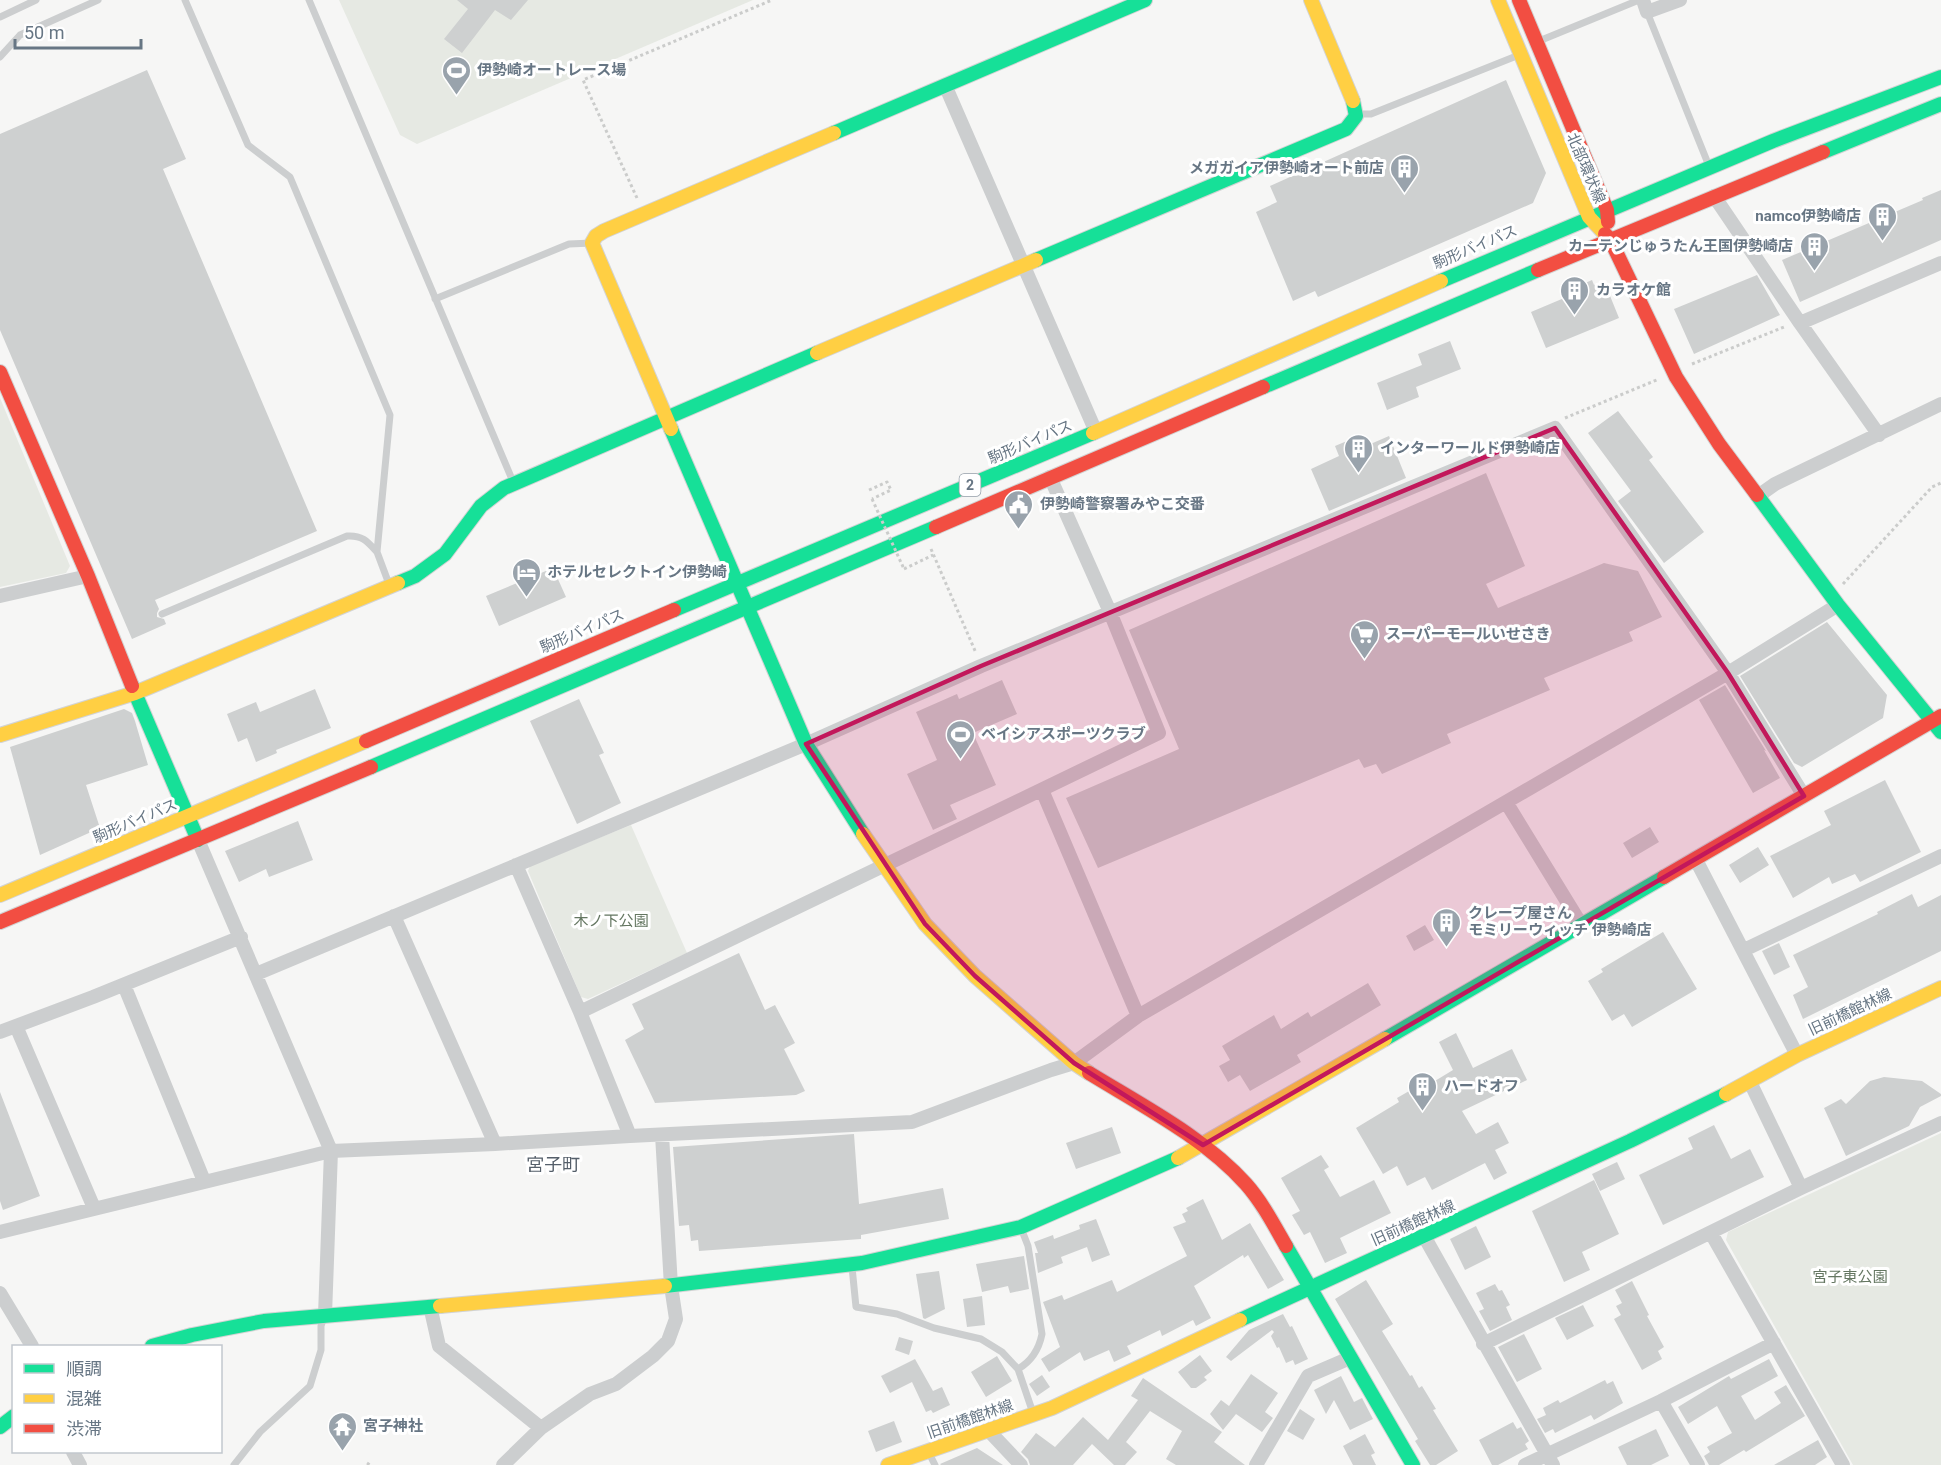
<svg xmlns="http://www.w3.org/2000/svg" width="1941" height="1465" viewBox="0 0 1941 1465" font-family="Roboto,'Noto Sans JP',sans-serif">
	<rect width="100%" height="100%" fill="#f6f6f5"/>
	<path fill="#e6e9e3" d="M339,0H753L417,144L400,135Z
		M0,398L70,566L66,573L0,587Z
		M631,825L687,953L588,999L581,997L528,871L530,866Z
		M1941,1133V1465H1853L1726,1240L1728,1232Z"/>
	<path fill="#ced0d0" d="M457,0H528L511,20L495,10L462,53L444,39L468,9Z
		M147,70L186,159L163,169L317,531L155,600L159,609L157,613V617L164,619L166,624L132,639L0,330V134Z
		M1506,80L1546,173L1533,203L1318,297L1315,291L1293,301L1256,212L1277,202L1270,186Z
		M1941,190V240L1800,302L1782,260L1923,200L1922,198Z
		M1757,275L1780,315L1694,354L1674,309Z
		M1592,280L1594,285L1604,281L1619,318L1546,348L1531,312L1576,293L1574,288Z
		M1450,341L1461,369L1416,387L1419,397L1387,410L1377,383L1422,365L1418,354Z
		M1618,411L1653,457L1649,460L1704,532L1664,563L1618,501L1631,491L1588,433Z
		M1389,436L1406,478L1329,511L1311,469L1339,456L1335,446L1354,438L1359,449Z
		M1486,473L1525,566L1486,584L1498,608L1604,563L1638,571L1662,617L1629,632L1633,641L1544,678L1550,690L1447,734L1451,743L1382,774L1376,764L1364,768L1359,759L1098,868L1066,798L1179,749L1129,630Z
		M553,568L566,597L499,626L486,596Z
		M1827,622L1887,695L1883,718L1802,767L1794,763L1740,676Z
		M1002,680L1017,714L973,733L996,785L950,805L957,819L933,830L907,774L937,760L916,712L957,694L959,699Z
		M1725,685L1766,751L1764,750L1780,778L1753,793L1699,700Z
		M315,689L331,728L276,750L277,753L256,762L247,738L238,742L227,714L256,702L260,712Z
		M579,699L604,753L599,755L621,803L577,824L530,721Z
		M124,709L132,713L135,721L148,765L86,785L100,828L40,855L10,747Z
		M1885,780L1921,852L1860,882L1855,874L1832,884L1829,877L1793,898L1770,856L1831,825L1824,811Z
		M298,821L313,860L269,877L266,869L239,882L225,851Z
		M1650,827L1659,842L1632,858L1623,843Z
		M1758,847L1769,865L1740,883L1729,865Z
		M1912,894L1918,907L1941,895V951L1803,1019L1793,995L1808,987L1793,955L1878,914L1877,912Z
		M1425,925L1434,940L1414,951L1406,936Z
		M1663,932L1697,989L1632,1027L1624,1014L1612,1021L1588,981L1603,972L1601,969Z
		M1779,943L1790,967L1774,975L1762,951Z
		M739,953L765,1010L775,1005L795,1043L784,1049L805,1091L796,1095L655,1103L625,1040L644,1029L632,1004Z
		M1368,983L1381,1005L1297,1055L1301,1062L1250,1091L1240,1075L1228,1082L1219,1066L1230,1060L1222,1046L1274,1015L1281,1029L1308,1012L1311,1017Z
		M1456,1033L1473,1068L1512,1049L1527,1080L1462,1111L1476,1134L1498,1122L1509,1143L1495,1150L1507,1173L1494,1180L1485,1163L1432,1190L1425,1177L1407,1186L1397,1166L1383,1174L1356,1128L1399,1102L1397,1098L1423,1083L1425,1087L1453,1070L1439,1042Z
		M1884,1077L1922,1081L1941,1094V1096L1920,1107L1909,1126L1846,1156L1824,1108L1841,1099L1846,1104L1870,1081Z
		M0,1092L40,1196L3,1210L0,1201Z
		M1714,1125L1731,1159L1750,1149L1764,1177L1663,1225L1639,1175L1693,1149L1688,1138Z
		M1112,1127L1121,1153L1076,1169L1066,1143Z
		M854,1134L859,1204L943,1188L949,1219L861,1235V1239L699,1251L698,1240L691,1241L689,1225L679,1226L673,1147Z
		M1321,1155L1329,1167L1324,1170L1340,1197L1374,1180L1391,1213L1340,1238L1347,1253L1325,1263L1310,1232L1304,1235L1292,1215L1300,1211L1281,1178Z
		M1617,1162L1625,1179L1600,1191L1592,1174Z
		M1594,1180L1619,1234L1582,1252L1590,1270L1564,1282L1532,1211Z
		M1203,1199L1222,1240L1250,1223L1284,1280L1268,1289L1248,1255L1244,1258L1243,1255L1194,1286L1211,1318L1196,1326L1193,1320L1162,1336L1160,1330L1127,1346L1131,1354L1114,1362L1109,1350L1084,1361L1080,1352L1049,1372L1041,1359L1060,1347L1043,1302L1062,1295L1064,1300L1112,1280L1117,1292L1187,1256L1173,1227L1186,1222L1182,1214L1188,1211L1186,1208Z
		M1096,1219L1110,1255L1092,1262L1087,1247L1061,1257L1063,1263L1038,1273L1035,1253H1038L1034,1242L1053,1235L1054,1239L1080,1229L1079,1225Z
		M1476,1226L1491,1257L1465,1270L1450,1239Z
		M1024,1256L1029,1289L1010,1293L1008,1286L982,1292L976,1264Z
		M939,1271L945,1309L925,1319L923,1318L916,1274Z
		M1366,1280L1393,1324L1382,1331L1410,1376L1412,1375L1419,1388L1422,1386L1436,1409L1433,1410L1458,1451L1436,1465H1430L1415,1441L1418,1439L1335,1299Z
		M1632,1281L1649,1315L1647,1316L1664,1347L1658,1351L1662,1359L1642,1370L1614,1319L1621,1315L1616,1306L1622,1303L1615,1290Z
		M1495,1284L1499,1291L1502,1290L1510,1305L1506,1307L1512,1320L1490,1331L1479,1311L1484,1309L1476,1293Z
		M982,1296L985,1325L967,1327L963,1299Z
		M1583,1305L1594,1326L1567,1340L1555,1318Z
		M1283,1314L1290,1327L1292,1326L1308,1359L1295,1365L1293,1360L1286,1363L1279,1347L1277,1348L1271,1336L1274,1332L1272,1330L1231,1361L1226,1357L1249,1330Z
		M1524,1334L1542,1369L1517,1382L1498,1347Z
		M899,1337L913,1341L909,1355L895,1350Z
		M1200,1355L1212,1371L1204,1377L1207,1380L1196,1388H1191L1178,1372Z
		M997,1356L1012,1381L986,1397L971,1372Z
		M915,1359L933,1391L942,1387L950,1405L933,1413L931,1410L926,1412L912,1382L890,1393L881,1376Z
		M1769,1359L1778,1376L1741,1396L1755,1420L1781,1403L1774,1392L1786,1385L1805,1416L1746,1452L1744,1450L1719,1465H1709L1704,1456L1710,1452L1707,1447L1732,1433L1717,1406L1688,1424L1678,1407L1729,1376L1731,1379Z
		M1251,1374L1278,1393L1265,1412L1273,1418L1262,1432L1236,1414L1223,1430L1210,1414L1221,1400L1229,1406Z
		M1042,1375L1050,1387L1037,1396L1029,1384Z
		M1341,1376L1354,1402L1362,1398L1373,1419L1350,1430L1334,1400L1326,1414L1314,1390Z
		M1143,1378L1222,1432L1214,1442L1245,1465H1176L1166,1459L1182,1431L1150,1411L1126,1442L1137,1452L1125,1465H1114L1092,1444L1073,1465H1030L1028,1459L1021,1452L1036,1433L1055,1447L1083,1417L1108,1440L1138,1400L1131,1396Z
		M1605,1380L1607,1384L1613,1381L1623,1403L1594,1420L1591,1415L1555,1433L1553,1429L1545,1433L1537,1419L1546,1415L1543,1408L1558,1400L1560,1403Z
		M1300,1409L1315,1419L1303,1440L1287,1431Z
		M894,1421L902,1442L876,1452L868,1431Z
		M1513,1422L1517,1429L1521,1427L1529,1441L1525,1444L1528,1449L1498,1465H1492L1479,1440Z
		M1656,1429L1669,1456L1651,1465H1627L1618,1447Z
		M1365,1434L1375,1453L1371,1455L1376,1465H1353L1343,1446Z
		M1818,1440L1827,1457L1815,1465H1774Z
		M977,1448L1003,1465H941L940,1464Z"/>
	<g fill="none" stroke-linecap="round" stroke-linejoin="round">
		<defs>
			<path id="fast" d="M834,133L1145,0
				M1823,152L1941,104
				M1036,260L1346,129L1356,116L1353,101
				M1441,281L1773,141L1941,77
				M1263,387L1538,270
				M671,429L806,744L863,834
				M1757,495L1838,605L1941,732
				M398,583L415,576L445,554L481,506L504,488L817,353
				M674,610L1093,433
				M132,686L198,840
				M371,767L936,527
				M1385,1039L1664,877
				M1286,1246L1413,1465
				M665,1286L862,1263L1021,1227L1178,1158
				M1240,1320L1630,1141L1726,1094
				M152,1346L192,1335L264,1321L440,1306
				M0,1427L14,1416"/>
			<path id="slow" d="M1311,0L1353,101
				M1498,0L1589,217L1605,234
				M817,353L1036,260
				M671,429L592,243L596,236L604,231L834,133
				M1093,433L1441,281
				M0,735L135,693L398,583
				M863,834L925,924L975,976L1074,1063L1089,1073
				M0,895L366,741
				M1726,1094L1797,1055L1941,988
				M1178,1158L1385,1039
				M440,1306L665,1286
				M888,1465L1052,1408L1240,1320"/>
			<path id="jam" d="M1519,0L1607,210L1608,222
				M1605,234L1610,239L1676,377L1719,444L1757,495
				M1538,270L1823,152
				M0,372L88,576L132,686
				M936,527L1263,387
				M366,741L674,610
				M1664,877L1941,716
				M0,922L371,767
				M1089,1073C1141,1105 1205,1138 1246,1184C1262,1202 1274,1225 1286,1246"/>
		</defs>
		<use href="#fast" stroke="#d2d3d3" stroke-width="16"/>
		<use href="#slow" stroke="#d2d3d3" stroke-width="16"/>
		<use href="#jam" stroke="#d2d3d3" stroke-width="16"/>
		<path stroke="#cbcccb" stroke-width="3" stroke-dasharray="3 3" stroke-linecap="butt" d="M637,198L583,80L772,0
			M1692,364L1784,327
			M1565,418L1659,379
			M869,490L887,482L891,490L872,499
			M931,549L976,653
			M904,569L933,555
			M1843,584L1932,487L1941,483
			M367,1463L370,1465"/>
		<path stroke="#cccecf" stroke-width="7" d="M185,0L248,145L290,177L390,415L377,552L389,584
			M309,0L514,484
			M1647,12L1709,166
			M0,17L36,0
			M1539,41L1639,0
			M0,57L20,35L98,0
			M1356,114H1371L1519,55
			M435,299L569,244L592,243
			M162,614L347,536C362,535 367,541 377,552
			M852,1267L856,1307L897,1314L934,1328L981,1339L1002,1352L1018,1369L1033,1413
			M1018,1369C1032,1361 1039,1349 1042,1334L1028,1246L1021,1228
			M928,1451L935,1465
			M234,1465L260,1432L310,1386L321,1350V1326L324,1317"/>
		<path stroke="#cccecf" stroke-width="14" d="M1643,0L1647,12L1680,0
			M945,85L1096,432
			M1714,196L1800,323
			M1879,435L1800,323L1941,263
			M1758,496L1775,484L1941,404
			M0,596L88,576
			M1042,790L1138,1016
			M1506,802L1582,926
			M198,840L331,1151L325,1315
			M1695,858L1797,1055
			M516,865L580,1012L630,1136
			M394,916L495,1144
			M1744,950L1941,856
			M256,974L806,744L981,666L1555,428L1728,673L1804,796
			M124,985L204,1181
			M580,1012L1159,733L1110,612L1050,477
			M16,1026L94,1208
			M0,1032L93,997L241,937
			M1750,1082L1801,1188
			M0,1232L331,1151L495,1144L630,1136L912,1122L1051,1070L1074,1063L1138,1016L1728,673L1838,605
			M1711,1233L1843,1465
			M1424,1236L1553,1465
			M0,1293L32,1346
			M430,1306L439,1346L541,1428
			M1483,1344L1801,1188L1941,1123
			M1661,1401L1698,1465
			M989,1431L1021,1465
			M73,1452L80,1465
			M503,1465L541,1428L590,1394L616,1384L653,1356L668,1341L676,1319L671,1286L662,1135
			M1256,1465L1308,1376L1350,1358
			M1525,1465L1661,1401L1774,1343"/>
		<use href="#fast" stroke="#16e098" stroke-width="14"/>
		<use href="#slow" stroke="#ffcf43" stroke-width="14"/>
		<use href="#jam" stroke="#f24e42" stroke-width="14"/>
		<path stroke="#cbcccb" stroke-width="3" stroke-dasharray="3 3" stroke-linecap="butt" d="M872,499L904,569"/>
	</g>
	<path fill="#c2185b" fill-opacity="0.2" stroke="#c2185b" stroke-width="4.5" stroke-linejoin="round" d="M1555,428L1728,673L1804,796L1203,1145L1074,1063L975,976L925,924L806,744L981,666Z"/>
	<defs>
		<symbol id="stadium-pin" viewBox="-11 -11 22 30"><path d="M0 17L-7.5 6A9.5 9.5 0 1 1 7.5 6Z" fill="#99a3ac" stroke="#fff"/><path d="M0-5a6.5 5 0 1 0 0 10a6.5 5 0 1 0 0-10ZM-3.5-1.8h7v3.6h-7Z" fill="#fff"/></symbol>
		<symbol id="building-pin" viewBox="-11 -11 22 30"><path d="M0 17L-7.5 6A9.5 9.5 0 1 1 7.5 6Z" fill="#99a3ac" stroke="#fff"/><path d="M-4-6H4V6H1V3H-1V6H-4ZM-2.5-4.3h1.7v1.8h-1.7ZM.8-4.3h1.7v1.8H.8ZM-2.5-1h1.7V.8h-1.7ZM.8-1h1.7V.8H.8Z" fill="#fff"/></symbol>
		<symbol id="civic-pin" viewBox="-11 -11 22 30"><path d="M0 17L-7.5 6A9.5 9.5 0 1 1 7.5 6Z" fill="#99a3ac" stroke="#fff"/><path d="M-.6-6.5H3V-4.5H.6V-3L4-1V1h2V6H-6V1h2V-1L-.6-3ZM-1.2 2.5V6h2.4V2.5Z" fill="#fff"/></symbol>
		<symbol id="hotel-pin" viewBox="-11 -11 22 30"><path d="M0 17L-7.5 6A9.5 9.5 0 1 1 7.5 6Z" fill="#99a3ac" stroke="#fff"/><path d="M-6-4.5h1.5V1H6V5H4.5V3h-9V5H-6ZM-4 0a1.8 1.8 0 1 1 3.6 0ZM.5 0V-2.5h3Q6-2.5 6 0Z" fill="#fff"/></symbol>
		<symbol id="supermarket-pin" viewBox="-11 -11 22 30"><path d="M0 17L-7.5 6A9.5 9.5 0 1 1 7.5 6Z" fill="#99a3ac" stroke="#fff"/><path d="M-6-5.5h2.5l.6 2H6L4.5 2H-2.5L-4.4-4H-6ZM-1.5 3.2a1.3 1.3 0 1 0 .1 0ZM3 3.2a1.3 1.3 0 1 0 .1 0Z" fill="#fff"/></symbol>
		<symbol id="temple-pin" viewBox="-11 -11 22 30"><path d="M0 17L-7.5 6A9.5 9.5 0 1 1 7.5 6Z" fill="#99a3ac" stroke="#fff"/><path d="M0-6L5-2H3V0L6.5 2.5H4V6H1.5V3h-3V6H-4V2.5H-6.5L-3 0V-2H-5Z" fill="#fff"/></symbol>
	</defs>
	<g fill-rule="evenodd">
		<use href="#stadium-pin" x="440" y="54" width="33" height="45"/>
		<use href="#building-pin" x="1388" y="152" width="33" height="45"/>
		<use href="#building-pin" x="1866" y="200" width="33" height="45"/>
		<use href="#building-pin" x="1798" y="230" width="33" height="45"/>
		<use href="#building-pin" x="1558" y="274" width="33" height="45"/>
		<use href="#building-pin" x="1342" y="432" width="33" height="45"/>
		<use href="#civic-pin" x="1002" y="488" width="33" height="45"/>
		<use href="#hotel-pin" x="510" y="556" width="33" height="45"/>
		<use href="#supermarket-pin" x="1348" y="618" width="33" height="45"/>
		<use href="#stadium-pin" x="944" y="718" width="33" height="45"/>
		<use href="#building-pin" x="1430" y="906" width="33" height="45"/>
		<use href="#building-pin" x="1406" y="1070" width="33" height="45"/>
		<use href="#temple-pin" x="326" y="1410" width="33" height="45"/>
	</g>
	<g text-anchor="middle" stroke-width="6" stroke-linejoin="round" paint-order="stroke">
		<rect fill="#fff" stroke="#959fa9" stroke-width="1.5" x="959.5" y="474" width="21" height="22" rx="4.5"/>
		<g font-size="14" font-weight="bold" fill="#677684">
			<text x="970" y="490">2</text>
		</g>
		<g font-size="15" font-weight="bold" fill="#677684" stroke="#fff" text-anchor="start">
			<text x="477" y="75">伊勢崎オートレース場</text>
			<text x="1384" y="173" text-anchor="end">メガガイア伊勢崎オート前店</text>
			<text x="1861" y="221" text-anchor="end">namco伊勢崎店</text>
			<text x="1793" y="251" text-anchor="end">カーテンじゅうたん王国伊勢崎店</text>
			<text x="1596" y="295">カラオケ館</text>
			<text x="1380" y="453">インターワールド伊勢崎店</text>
			<text x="1040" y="509">伊勢崎警察署みやこ交番</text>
			<text x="547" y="577">ホテルセレクトイン伊勢崎</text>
			<text x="1386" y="639">スーパーモールいせさき</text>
			<text x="981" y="739">ベイシアスポーツクラブ</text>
			<text x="1468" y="918">クレープ屋さん<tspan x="1468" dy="17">モミリーウィッチ 伊勢崎店</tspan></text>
			<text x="1444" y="1091">ハードオフ</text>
			<text x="363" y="1431">宮子神社</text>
		</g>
		<g font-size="15" fill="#677684" stroke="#fff">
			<text transform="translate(1586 168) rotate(67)" y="5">北部環状線</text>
			<text transform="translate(1475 247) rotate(-23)" y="5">駒形バイパス</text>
			<text transform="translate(1030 442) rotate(-23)" y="5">駒形バイパス</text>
			<text transform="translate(582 631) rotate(-23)" y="5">駒形バイパス</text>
			<text transform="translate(135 821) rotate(-23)" y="5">駒形バイパス</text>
			<text transform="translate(1850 1012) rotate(-25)" y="5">旧前橋館林線</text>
			<text transform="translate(1413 1223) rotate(-24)" y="5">旧前橋館林線</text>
			<text transform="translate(970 1419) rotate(-19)" y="5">旧前橋館林線</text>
		</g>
		<g font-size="15" fill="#657762" stroke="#fff">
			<text x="611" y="926">木ノ下公園</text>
			<text x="1850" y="1282">宮子東公園</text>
		</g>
		<g font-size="18" fill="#555f6a" stroke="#fff">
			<text x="553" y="1171">宮子町</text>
		</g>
	</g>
	<rect x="12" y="1345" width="210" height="108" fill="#ffffff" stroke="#c2c8ce" stroke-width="1.5"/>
	<rect x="24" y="1364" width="30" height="9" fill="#16e098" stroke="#c2c8ce" stroke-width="1.5"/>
	<text x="66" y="1375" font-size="18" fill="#677684">順調</text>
	<rect x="24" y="1394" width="30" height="9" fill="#ffcf43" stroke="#c2c8ce" stroke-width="1.5"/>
	<text x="66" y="1405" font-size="18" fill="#677684">混雑</text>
	<rect x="24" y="1424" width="30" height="9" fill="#f24e42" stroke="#c2c8ce" stroke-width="1.5"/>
	<text x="66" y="1435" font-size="18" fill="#677684">渋滞</text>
	<path d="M15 39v9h126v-9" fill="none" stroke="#677684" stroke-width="3"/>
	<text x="24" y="39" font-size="18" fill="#677684" stroke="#ffffff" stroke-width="4.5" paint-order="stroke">50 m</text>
</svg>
